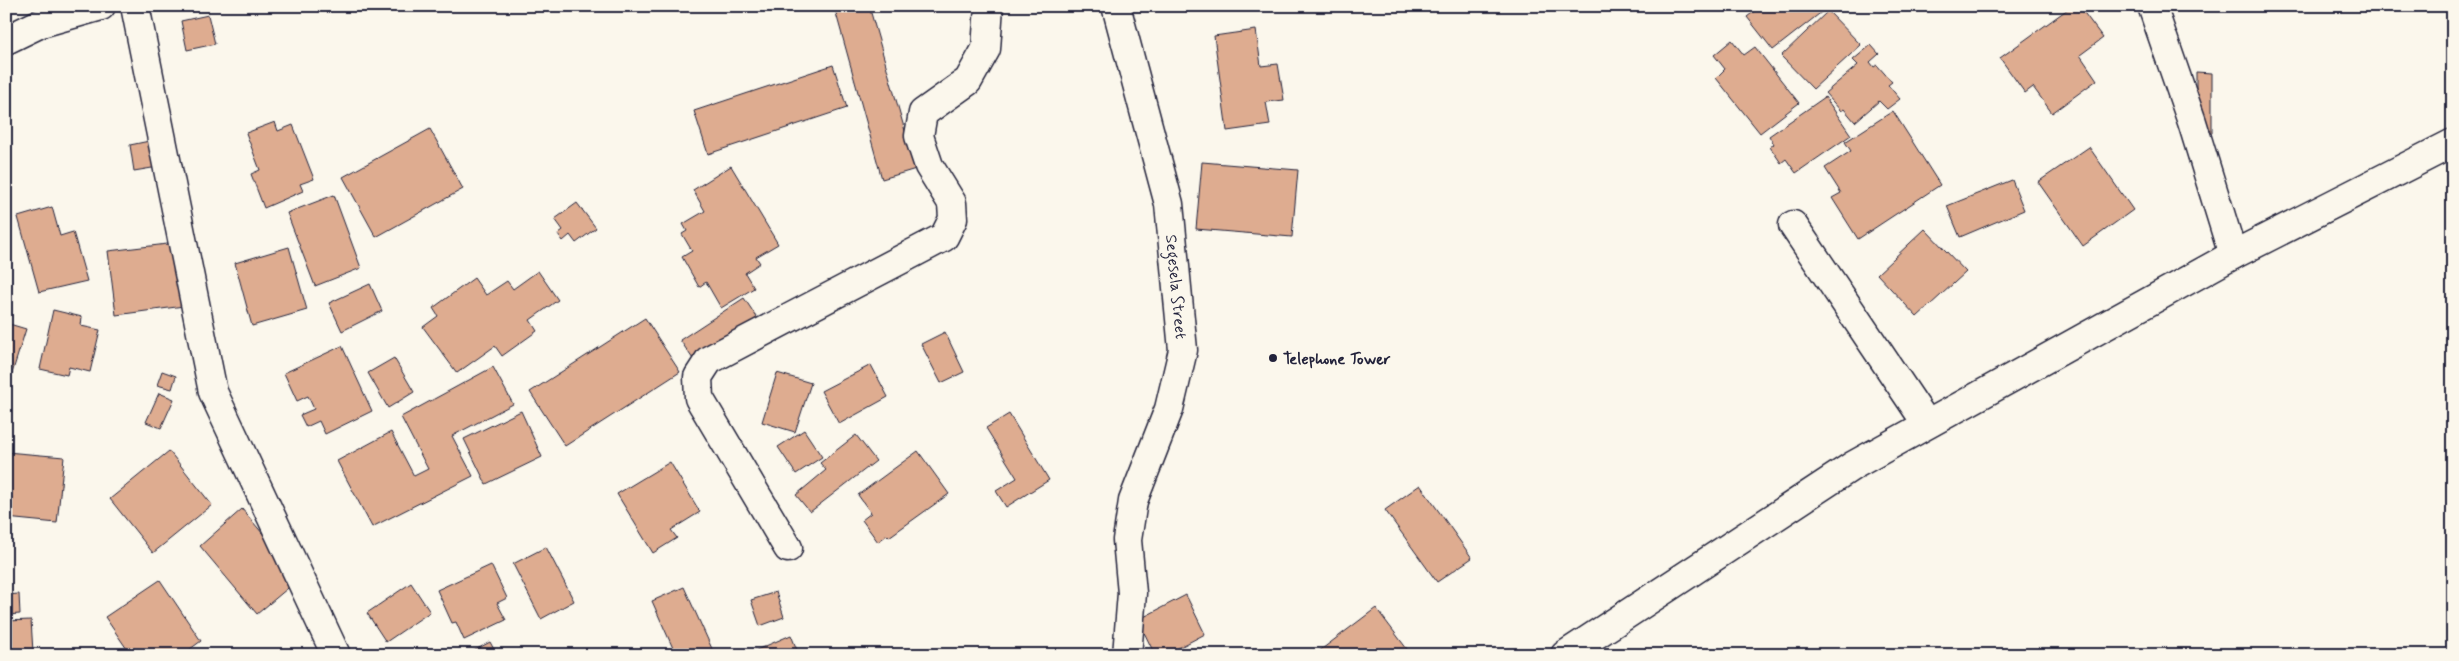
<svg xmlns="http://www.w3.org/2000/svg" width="2459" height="661" viewBox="0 0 2459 661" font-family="Mynerve,sans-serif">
	<rect width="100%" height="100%" fill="#fbf7ec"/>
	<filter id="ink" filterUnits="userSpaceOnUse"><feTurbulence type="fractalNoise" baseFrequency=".02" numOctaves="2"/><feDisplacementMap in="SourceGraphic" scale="10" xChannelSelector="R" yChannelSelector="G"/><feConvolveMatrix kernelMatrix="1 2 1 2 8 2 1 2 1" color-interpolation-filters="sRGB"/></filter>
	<g filter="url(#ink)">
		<path fill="#deac90" stroke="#22223b" d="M834,6H869L916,169L882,179Z
			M1761,6H1827L1828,7L1773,50L1747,17Z
			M2072,6H2079L2103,38L2080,55L2097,80L2052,113L2033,87L2025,93L2000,58Z
			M1828,11L1861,45L1813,89L1781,56Z
			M208,15L215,44L187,50L181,21Z
			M1256,30L1261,66L1278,64L1284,100L1266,102L1270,125L1227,131L1214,36Z
			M1732,40L1744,55L1755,47L1799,103L1760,133L1716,78L1725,69L1714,55Z
			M1871,45L1879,54L1870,62L1874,67L1877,65L1892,82L1888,85L1900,99L1887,109L1879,101L1855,122L1844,109L1841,111L1825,93L1858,65L1853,60Z
			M833,65L847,108L708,154L694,111Z
			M2196,72L2212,73V133H2196Z
			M1825,97L1851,135L1796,173L1786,159L1781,163L1770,147L1774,144L1769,136Z
			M1893,111L1940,185L1858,239L1832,198L1841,193L1825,168L1851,151L1845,142Z
			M275,122L278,131L293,125L314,179L300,184L303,191L264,208L251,174L260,170L246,133Z
			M430,129L463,189L376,237L343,177Z
			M159,139L164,166L134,171L130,145Z
			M2089,147L2133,210L2083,246L2038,182Z
			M1202,162L1298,170L1292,237L1196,229Z
			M731,166L778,244L756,257L760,263L745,273L754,288L721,308L706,282L699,287L682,257L692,251L682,234L687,231L683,224L705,211L693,190Z
			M2012,180L2024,210L1960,237L1947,206Z
			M334,195L361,268L315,286L287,213Z
			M577,203L596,228L576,243L570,235L563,241L558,234L563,230L555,219Z
			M52,207L60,236L73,232L87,281L39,292L18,217Z
			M1925,229L1966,272L1917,317L1877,274Z
			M176,243L184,306L116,315L108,251Z
			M289,247L307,310L252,326L235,263Z
			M538,271L558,300L530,320L537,331L502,356L495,346L457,373L423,327L438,316L433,308L474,278L486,295L507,281L513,289Z
			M370,284L382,311L342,331L329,303Z
			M744,298L760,322L697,365L680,340Z
			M53,310L82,317L81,326L100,330L90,372L69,367L67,375L40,369Z
			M645,318L680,372L565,446L530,392Z
			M6,323L26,329L9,383H6Z
			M945,332L964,372L941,383L921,344Z
			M342,346L372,411L325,434L319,421L306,427L300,415L314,409L308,396L297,401L284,373Z
			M394,358L414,392L388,408L368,373Z
			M871,365L888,397L839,424L821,391Z
			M493,367L513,404L452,436L473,476L372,527L337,461L391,432L414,476L428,469L401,417Z
			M162,371L176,376L172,389L157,385Z
			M777,373L811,383L795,432L762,422Z
			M159,393L174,399L161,428L146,422Z
			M521,411L542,457L486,484L464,439Z
			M1009,414L1049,480L1006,507L996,491L1017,478L986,428Z
			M804,430L822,457L796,474L778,447Z
			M856,435L876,461L810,512L796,495L826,470L820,463Z
			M169,451L212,505L153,553L110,499Z
			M918,451L949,494L889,537L887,535L878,542L862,520L871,513L858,495Z
			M6,452L64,457L57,523L6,518Z
			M670,462L700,512L671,530L677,538L653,553L617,494Z
			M1420,485L1472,558L1437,582L1385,510Z
			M242,509L300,578L257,614L200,546Z
			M546,547L574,601L541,619L513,564Z
			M491,565L507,598L497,603L506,620L464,640L456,622L452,623L437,590Z
			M160,580L201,641L182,655H131L105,617Z
			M411,583L430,612L386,642L367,613Z
			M684,587L713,651L705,655H676L652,601Z
			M776,592L784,617L760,626L751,600Z
			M19,594L20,614L6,615V595Z
			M1186,595L1205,634L1165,655H1155L1138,620Z
			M1376,608L1407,649L1399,655H1379L1374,648L1365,655H1314Z
			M31,620L33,652L6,653V621Z
			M791,635L799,655H745Z
			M490,642L497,655H466Z"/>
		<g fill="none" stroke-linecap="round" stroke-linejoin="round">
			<defs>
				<g id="minor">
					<path d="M135,6L213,392L336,655"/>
					<path id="s1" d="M1116,6L1169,204L1183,350L1169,409L1133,501L1127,540L1132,593L1127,655"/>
					<path d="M2152,6L2192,122L2233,255"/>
					<path d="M6,40L41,23L101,6"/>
					<path d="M1793,225L1927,424"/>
					<path d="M788,548L699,398L698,377L709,360L944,237L953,219L952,203L929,166L919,136L923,113L968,81L986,49L989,6"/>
					<path d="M1565,655L1854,465L2233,255L2453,143"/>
				</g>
			</defs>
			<use href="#minor" stroke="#22223b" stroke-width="31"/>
			<use href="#minor" stroke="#fbf7ec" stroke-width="28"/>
		</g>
	</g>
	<circle fill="#22223b" stroke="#fbf7ec" stroke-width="2" cx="1273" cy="358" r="5"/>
	<g text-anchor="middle" stroke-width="5" stroke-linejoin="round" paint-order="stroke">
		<g font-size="16" fill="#22223b" stroke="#fbf7ec">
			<text dy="6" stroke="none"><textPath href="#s1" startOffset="288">Segesela Street</textPath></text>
		</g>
		<g font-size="16" font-weight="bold" fill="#22223b" stroke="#fbf7ec" text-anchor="start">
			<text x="1283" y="364">Telephone Tower</text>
		</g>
	</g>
	<rect width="2459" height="661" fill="none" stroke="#fbf7ec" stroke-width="25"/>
	<rect x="12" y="12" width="2434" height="636" fill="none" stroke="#22223b" stroke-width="2" filter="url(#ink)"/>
</svg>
